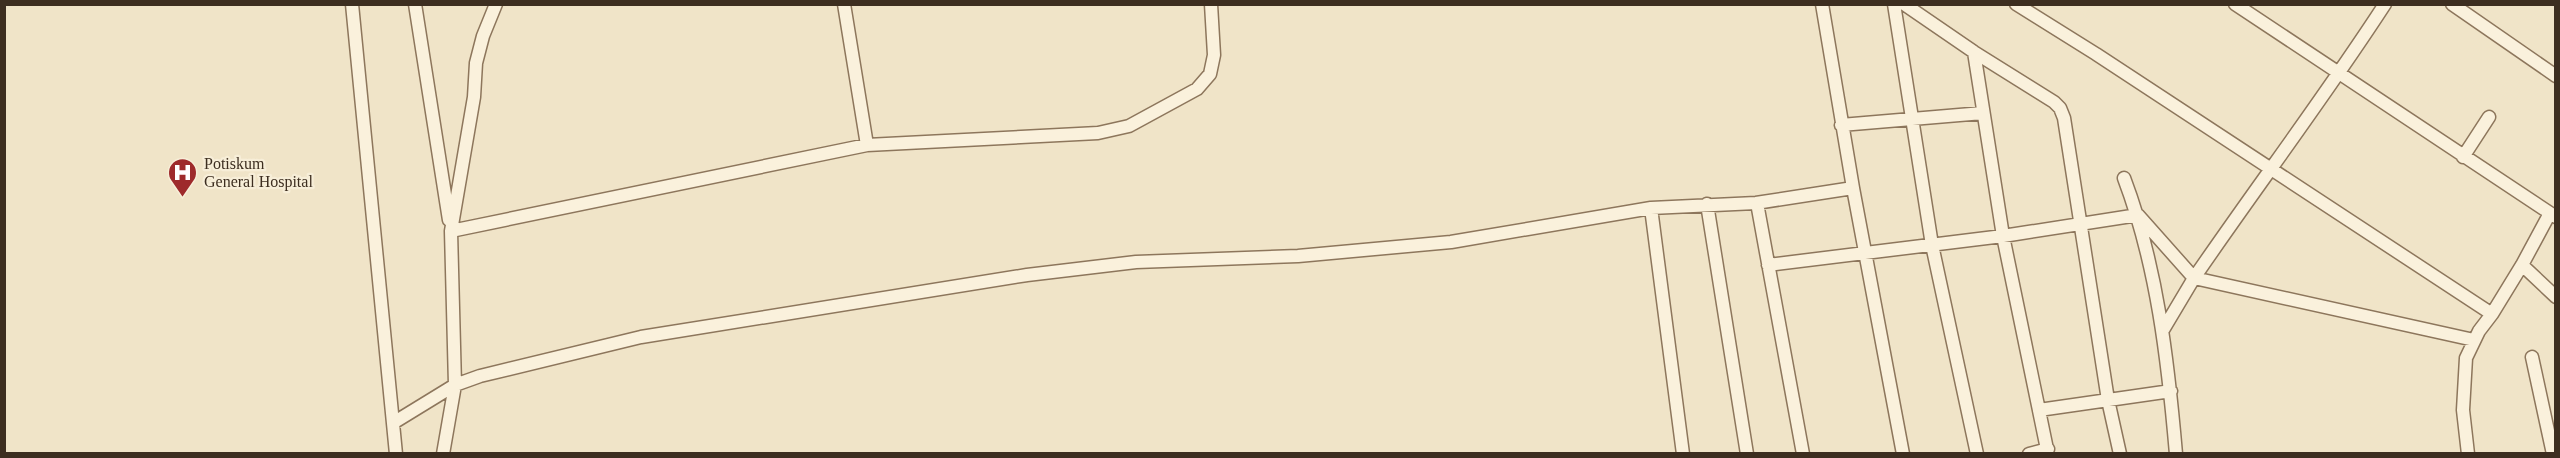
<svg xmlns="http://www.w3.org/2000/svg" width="2560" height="458" viewBox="0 0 2560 458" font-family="'Times New Roman',serif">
	<rect width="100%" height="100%" fill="#f0e4c8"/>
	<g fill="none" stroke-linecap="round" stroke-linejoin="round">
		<defs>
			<path id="minor" d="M352,4L396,454
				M415,4L449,220
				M844,4L867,145
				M1894,4L1932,245L1977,454
				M1904,4L1974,52L2054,102L2060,108L2064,118L2108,400L2120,454
				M2016,4L2096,54L2492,314
				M2235,4L2556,217
				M2452,4L2556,76
				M1974,52L2003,236L2048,454
				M1841,125L1983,113
				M2463,157L2489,117
				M2124,178C2157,265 2168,361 2176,454
				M1853,188L1903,454
				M1757,203L1803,454
				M1707,204L1747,454
				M1651,208L1683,454
				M2138,215L2194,278C2257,186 2324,98 2385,4
				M451,231L474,97L476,63L483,36L496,4
				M1768,265L2003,236L2138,215
				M2522,265L2556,297
				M2163,330L2194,278L2474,340
				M2532,357L2553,454
				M2039,410L2171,391
				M393,423L455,385L480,376L641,337L1027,275L1136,262L1298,256L1451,242L1651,208L1756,203L1853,188L1822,4
				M443,454L455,385L451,231L867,145L1098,133L1129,126L1197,89L1210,74L1214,55L1211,4
				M2029,454L2048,449
				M2468,454L2463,410L2466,358L2479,331L2492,314L2522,265L2550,213"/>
		</defs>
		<use href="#minor" stroke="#8d765c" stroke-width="15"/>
		<use href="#minor" stroke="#faf1dc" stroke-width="12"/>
	</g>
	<defs>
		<symbol id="hospital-pin" viewBox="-11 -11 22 30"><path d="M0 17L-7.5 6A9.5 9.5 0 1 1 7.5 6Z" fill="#9e2a2b" stroke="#f7eed8"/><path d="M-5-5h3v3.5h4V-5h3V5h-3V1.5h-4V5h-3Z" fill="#fff"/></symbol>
	</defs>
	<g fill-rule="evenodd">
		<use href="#hospital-pin" x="166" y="156" width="33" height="45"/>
	</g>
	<g text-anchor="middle" stroke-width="4.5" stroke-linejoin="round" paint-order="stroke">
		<g font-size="16" fill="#3d2e20" stroke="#f7eed8" text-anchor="start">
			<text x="204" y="169">Potiskum<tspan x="204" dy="18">General Hospital</tspan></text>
		</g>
	</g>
	<rect width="2560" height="458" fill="none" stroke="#3d2e20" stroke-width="12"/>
</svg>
